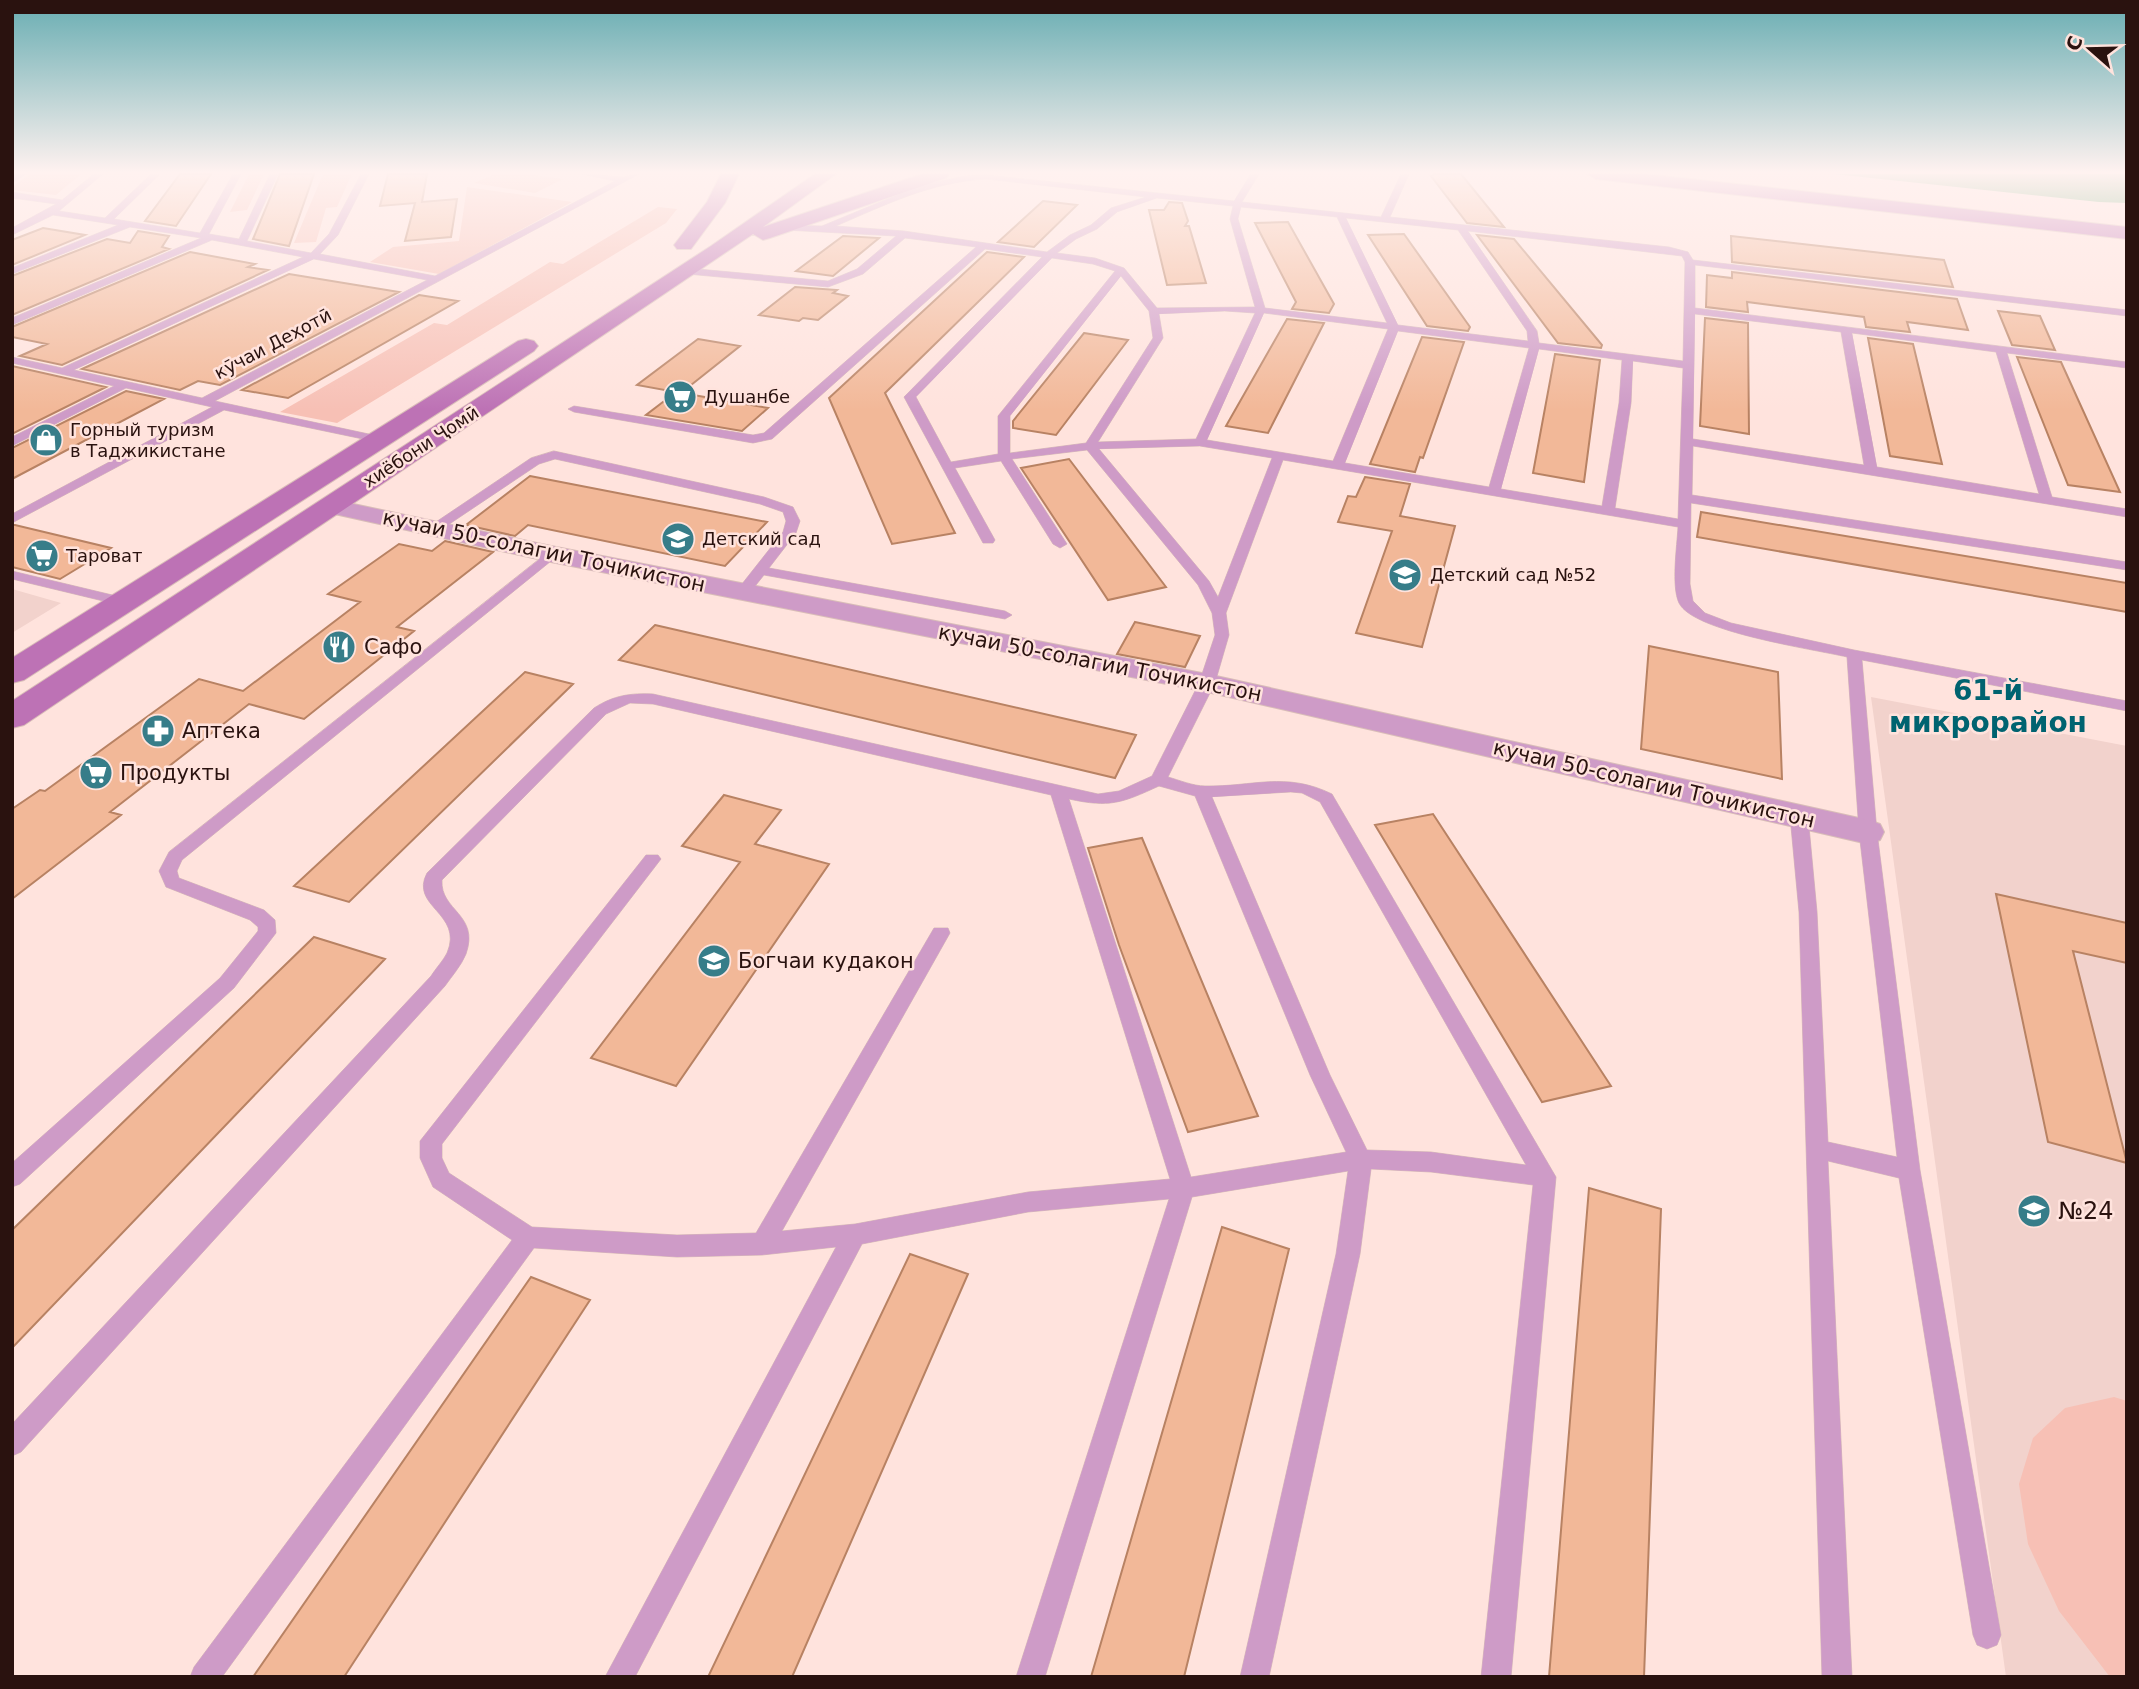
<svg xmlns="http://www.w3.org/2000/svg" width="2139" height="1689" viewBox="0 0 2139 1689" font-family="'DejaVu Sans',sans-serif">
	<rect width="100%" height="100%" fill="#ffe3dd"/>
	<path fill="#f2d2cc" d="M12,589L61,603L12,633Z
		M1871,697L2127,746V1677H2006Z"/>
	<path fill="#f7c0b5" d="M30,174H81L56,195L12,190V187Z
		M249,174H264L247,210L230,212Z
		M323,174H352L337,207L326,208L316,242L294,243Z
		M495,174H527L563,179L535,193L474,183Z
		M467,187L572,202L439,274L370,262L393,247L459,241Z
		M658,207L677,209L666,223L337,423L280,412L434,323L447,325L550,262L563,264Z
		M2114,1397L2127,1401V1677H2110L2059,1611L2028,1544L2019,1484L2033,1438L2065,1408Z"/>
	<path fill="#49a262" d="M1834,174H2127V203L2099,202Z"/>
	<path fill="#f2b898" stroke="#b88263" stroke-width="2" d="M180,174H211L176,226L145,221Z
		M280,174H314L289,246L253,239Z
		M388,174H427L422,202L457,199L451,237L405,241L415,203L380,206Z
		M1434,174H1461L1504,227L1467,223L1431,176Z
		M1043,201L1077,205L1034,247L998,242Z
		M1169,202L1182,203L1188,221L1185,226H1189L1206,283L1167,285L1149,210H1164Z
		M1288,222L1334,304L1329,313L1292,309L1296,302L1255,223Z
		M43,228L85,235L12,265V240Z
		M138,231L169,236L162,247L169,249L12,315V276L107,239L130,243Z
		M1404,234L1470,327L1468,331L1427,326L1368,235Z
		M1477,235L1514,239L1602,345L1601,348L1558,343Z
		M843,236L879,238L833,276L796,271Z
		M1731,236L1944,260L1953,287L1732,262Z
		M190,252L255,264L248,267L268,270L62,365L20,356L47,344L12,337V327Z
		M987,252L1024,257L885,393L955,533L892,544L829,398Z
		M1732,272L1957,299L1968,330L1907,322L1910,332L1866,327L1864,317L1747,302L1748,312L1706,307L1707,275L1732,278Z
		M289,274L399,292L220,385L198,381L180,390L82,369Z
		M795,287L837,290L833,293L848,296L818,320L803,318L799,321L759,315Z
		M419,295L458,301L288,398L242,390Z
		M1998,311L2040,316L2055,350L2012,345Z
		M1705,318L1748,323L1749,434L1700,426Z
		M1287,319L1324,323L1268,433L1226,426Z
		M1084,333L1128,340L1056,435L1013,428V421Z
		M1422,337L1464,342L1423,458L1420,457L1415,472L1370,464Z
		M1868,338L1913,344L1942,464L1890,456Z
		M698,339L740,346L681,393L637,385Z
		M1555,354L1600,360L1584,482L1533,473Z
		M2017,357L2061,362L2120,492L2068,485Z
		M12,366L106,387L12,434Z
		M126,391L164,399L12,479V448Z
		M676,392L768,408L742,431L646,415Z
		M1069,459L1166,587L1108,600L1021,468Z
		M530,476L767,522L725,566L528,525L515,536L466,525Z
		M1365,477L1410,484L1400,516L1455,526L1422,647L1356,633L1392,531L1338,522L1348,496L1356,497Z
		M1701,512L2127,583V612L1697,537Z
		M12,525H15L111,548L60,579L12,567Z
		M445,541L493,552L397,627L414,631L304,719L249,704L110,812L121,815L12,899V809L40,790L45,791L199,679L243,691L360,602L328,594L399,544L432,551Z
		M1135,622L1200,636L1185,667L1117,654Z
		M655,625L1136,735L1115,778L619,660Z
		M1649,646L1778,672L1782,779L1641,749Z
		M525,672L573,684L349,902L294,886Z
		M724,795L781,810L755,844L829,864L676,1086L591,1058L740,862L682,846Z
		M1433,814L1611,1086L1542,1102L1375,825Z
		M1142,838L1258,1116L1188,1132L1119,945L1088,848Z
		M1996,894L2127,923V963L2073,951L2127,1163L2048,1142Z
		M314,937L385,959L12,1348V1230Z
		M1589,1188L1661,1209L1644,1677H1549Z
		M1222,1227L1289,1249L1184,1677H1091Z
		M910,1254L968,1274L792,1677H708Z
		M531,1277L590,1300L344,1677H253Z"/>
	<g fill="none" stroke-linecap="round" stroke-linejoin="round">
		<defs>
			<path id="service" d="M17,174H26L12,183V177Z
				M94,174H103L59,211L105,218L151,174H160L114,219L200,233L233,174H241L209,234L239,239L270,174H278L247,241L311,253L329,234L361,174H369L338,235L320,254L435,276L615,181L582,174L623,177L639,174L215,401L378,436L384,440L382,443L224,410L12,523V514L212,407L126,388L12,446V437L114,386L12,363V357L62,368L303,257L212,240L12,325V318L201,238L130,227L12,274V268L118,225L53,215L12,235V228L56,204L12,198V192L62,200ZM314,259L427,280L202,398L74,370Z
				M1251,174H1259L1242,202L1381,217L1401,174H1409L1390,217L1669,247L1688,252L1693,260L2127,310V316L1695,265V308L2127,362V368L2007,353L2052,497L2127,509V517L1693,446L1692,495L2127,562V570L1691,503L1690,584L1693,601L1705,613L1731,623L1854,650L2127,701V711L1862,660L1877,832L1920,1170L2001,1635L1997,1645L1987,1649L1977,1645L1973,1635L1899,1178L1828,1161L1852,1677H1822L1799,912L1790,816L1793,812L1799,810L1808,816L1817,912L1828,1142L1897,1157L1859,832L1847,657C1813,649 1693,632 1679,603C1671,586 1677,546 1678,527L1283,460L1226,613L1229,635L1215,683L1168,777C1179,780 1193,786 1205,786C1253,787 1285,771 1332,794L1556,1177L1511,1677H1481L1533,1185L1431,1172L1371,1169L1360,1254L1269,1677H1240L1336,1254L1348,1171L1192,1197L1045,1677H1016L1169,1199L1028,1212L862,1244L635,1677H605L836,1247L762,1255L677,1257L534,1248L222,1677H190L194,1667L512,1240L433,1187L420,1158V1141L646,855H658L661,859L442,1144V1158L449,1173L532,1227L677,1235L756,1233L934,928H948L950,933L782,1231L855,1224L1028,1192L1170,1179L1051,795L653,704L630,703L606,714L442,880C440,911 480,914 466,954C461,966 452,976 445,986L21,1452L12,1456V1424L431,976C436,968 443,961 447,953C464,913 409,907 427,873L594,708C614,695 631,693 653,694L1098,794L1119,791L1152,776L1199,683L1215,635L1212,613L1198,585L1087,450L1012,459L1067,544L1060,548L1053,544L1001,461L955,468L995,540L993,543H983L904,397L1042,257L985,249L772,439L753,443L574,412L568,409L574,406L753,435L764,433L976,247L905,238L863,274L828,287L687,274L682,271L687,268L828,281L857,269L896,236L785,230L781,227L782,225L822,226L921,185L965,176L986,175L1234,201ZM986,179L1146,197L1111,208L1091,225L1070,235L1047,252L904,231L836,226C885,205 931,182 986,179ZM1157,198L1233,206L1230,219L1255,307L1157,308L1124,268L1095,258L1057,253L1076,239L1097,229L1117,212ZM1241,207L1337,217L1387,323L1265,308L1238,219ZM1346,218L1458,230L1527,331L1528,341L1398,325ZM1468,231L1682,256L1685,262L1683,361L1539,343L1537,331ZM1052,258L1093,264L1115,271L998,416V454L951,462L916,397ZM1121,276L1149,311L1153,338L1086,443L1010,453V416ZM1225,311L1255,313L1196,439L1098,442L1163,338L1159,314ZM1264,313L1388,329L1333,461L1207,440ZM1695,314L1841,332L1864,465L1693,439ZM1398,331L1529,348L1489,487L1345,463ZM1852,333L1996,352L2039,494L1877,467ZM1539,349L1622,360L1619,403L1602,506L1501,489ZM1633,361L1683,368L1678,519L1615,508L1631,403ZM1200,446L1272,458L1218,597L1209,581L1099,449ZM1159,786L1195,796L1310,1075L1346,1152L1191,1177L1069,799C1110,808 1122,803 1159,786ZM1291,792L1302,793L1320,802L1526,1165L1431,1152L1367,1150L1330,1075L1212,797Z
				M554,451L764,497L793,507L800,521L796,533L769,568L1005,611L1012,615L1005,619L764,575L748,595H738V589L783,532L786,521L783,512L760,504L555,459L539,464L439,531L434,532L427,528L531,458Z
				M551,550L556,551V557L182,860L177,871L179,878L264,910L275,920L276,933L234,988L20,1184L12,1187V1163L220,978L258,931V927L250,920L166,887L159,871L169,852Z
				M12,571L129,599L131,602L124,606L12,579Z"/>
			<path id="minor" d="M330,499L551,546L1207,674L1868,820L1880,824L1884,832L1880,840L1868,844L1207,692L551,562L321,511L318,506L321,501Z"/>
			<path id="secondary" d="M721,174H739L725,203L691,249H677L674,245L707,202Z
				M815,174H836L763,227L922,174H949L946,178L770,238L763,240L753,234L24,725L12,728V701L711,246Z
				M1587,174H1645L2127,227V239L1596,179Z
				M526,339L534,341L538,346L534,351L24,680L12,683V658L518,341Z"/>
		</defs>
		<use href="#service" stroke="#d9bdb8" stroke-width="1"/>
		<use href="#minor" stroke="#d9bdb8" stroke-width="2"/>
		<use href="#secondary" stroke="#d9bdb8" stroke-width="2"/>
		<use href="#service" fill="#ce9bc7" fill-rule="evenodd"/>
		<use href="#minor" fill="#ce9bc7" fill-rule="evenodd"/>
		<use href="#secondary" fill="#bd72b5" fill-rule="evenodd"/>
	</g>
	<linearGradient id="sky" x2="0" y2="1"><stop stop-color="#68adb2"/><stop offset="0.42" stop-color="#fff2f0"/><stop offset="1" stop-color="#fff2f0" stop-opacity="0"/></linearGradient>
	<rect width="2139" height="410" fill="url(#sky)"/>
	<defs>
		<symbol id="supermarket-disc" viewBox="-11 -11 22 22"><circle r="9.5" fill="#377d89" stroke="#ffe3dd"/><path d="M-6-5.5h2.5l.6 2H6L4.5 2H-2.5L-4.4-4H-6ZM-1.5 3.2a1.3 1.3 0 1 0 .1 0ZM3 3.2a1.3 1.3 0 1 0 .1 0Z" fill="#fff"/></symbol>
		<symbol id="shop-disc" viewBox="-11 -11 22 22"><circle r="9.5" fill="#377d89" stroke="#ffe3dd"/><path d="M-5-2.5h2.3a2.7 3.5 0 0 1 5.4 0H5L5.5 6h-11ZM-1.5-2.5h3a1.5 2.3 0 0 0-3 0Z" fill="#fff"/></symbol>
		<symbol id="school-disc" viewBox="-11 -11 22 22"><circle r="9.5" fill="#377d89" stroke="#ffe3dd"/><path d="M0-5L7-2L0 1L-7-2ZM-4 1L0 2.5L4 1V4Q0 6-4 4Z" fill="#fff"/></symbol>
		<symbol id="restaurant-disc" viewBox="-11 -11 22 22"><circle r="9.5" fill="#377d89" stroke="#ffe3dd"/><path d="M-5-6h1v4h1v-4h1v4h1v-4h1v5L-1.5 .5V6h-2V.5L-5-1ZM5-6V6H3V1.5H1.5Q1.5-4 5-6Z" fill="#fff"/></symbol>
		<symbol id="pharmacy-disc" viewBox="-11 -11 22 22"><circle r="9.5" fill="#377d89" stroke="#ffe3dd"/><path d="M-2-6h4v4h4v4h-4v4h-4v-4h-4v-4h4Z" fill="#fff"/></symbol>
	</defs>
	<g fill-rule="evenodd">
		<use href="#supermarket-disc" x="661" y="378" width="38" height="38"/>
		<use href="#shop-disc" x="27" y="421" width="38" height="38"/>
		<use href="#school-disc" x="659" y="520" width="38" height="38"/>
		<use href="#supermarket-disc" x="23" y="537" width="38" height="38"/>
		<use href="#school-disc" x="1386" y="556" width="38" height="38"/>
		<use href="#restaurant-disc" x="320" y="628" width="38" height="38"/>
		<use href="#pharmacy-disc" x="139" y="712" width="38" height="38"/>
		<use href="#supermarket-disc" x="77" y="754" width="38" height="38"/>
		<use href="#school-disc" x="695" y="942" width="38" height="38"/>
		<use href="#school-disc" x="2015" y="1192" width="38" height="38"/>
	</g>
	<g text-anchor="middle" stroke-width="5" stroke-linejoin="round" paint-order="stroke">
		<g font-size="18" fill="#2a120f" stroke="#ffe3dd">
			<text transform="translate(273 344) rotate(-28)" y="6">кӯчаи Деҳотӣ</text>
			<text transform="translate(421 447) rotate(-33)" y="6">хиёбони Ҷомӣ</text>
		</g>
		<g font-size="18" fill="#2a120f" stroke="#ffe3dd" text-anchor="start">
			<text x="704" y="403">Душанбе</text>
			<text x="70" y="436">Горный туризм<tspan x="70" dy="21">в Таджикистане</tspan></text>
			<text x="702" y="545">Детский сад</text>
			<text x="66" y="562">Тароват</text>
			<text x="1430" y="581">Детский сад №52</text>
		</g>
		<g font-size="21" fill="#2a120f" stroke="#ffe3dd">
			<text transform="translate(544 551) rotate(12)" y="7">кучаи 50-солагии Точикистон</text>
			<text transform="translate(1100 663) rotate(11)" y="7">кучаи 50-солагии Точикистон</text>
			<text transform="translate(1654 784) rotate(13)" y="7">кучаи 50-солагии Точикистон</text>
		</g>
		<g font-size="21" fill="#2a120f" stroke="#ffe3dd" text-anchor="start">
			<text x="364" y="654">Сафо</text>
			<text x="182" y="738">Аптека</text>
			<text x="120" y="780">Продукты</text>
			<text x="738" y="968">Богчаи кудакон</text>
		</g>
		<g font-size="24" fill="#2a120f" stroke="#ffe3dd" text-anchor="start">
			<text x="2058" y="1219">№24</text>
		</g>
		<g font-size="28" font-weight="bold" fill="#006370" stroke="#ffe3dd">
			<text x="1988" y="700">61-й<tspan x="1988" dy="32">микрорайон</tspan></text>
		</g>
	</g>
	<rect width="2139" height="1689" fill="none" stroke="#2a120f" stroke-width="28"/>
	<g transform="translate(2090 49) rotate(290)" stroke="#ffe3dd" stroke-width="5" paint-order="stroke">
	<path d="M0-5L12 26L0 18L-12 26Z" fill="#2a120f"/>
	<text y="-10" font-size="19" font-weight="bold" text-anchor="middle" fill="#2a120f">С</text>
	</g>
</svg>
